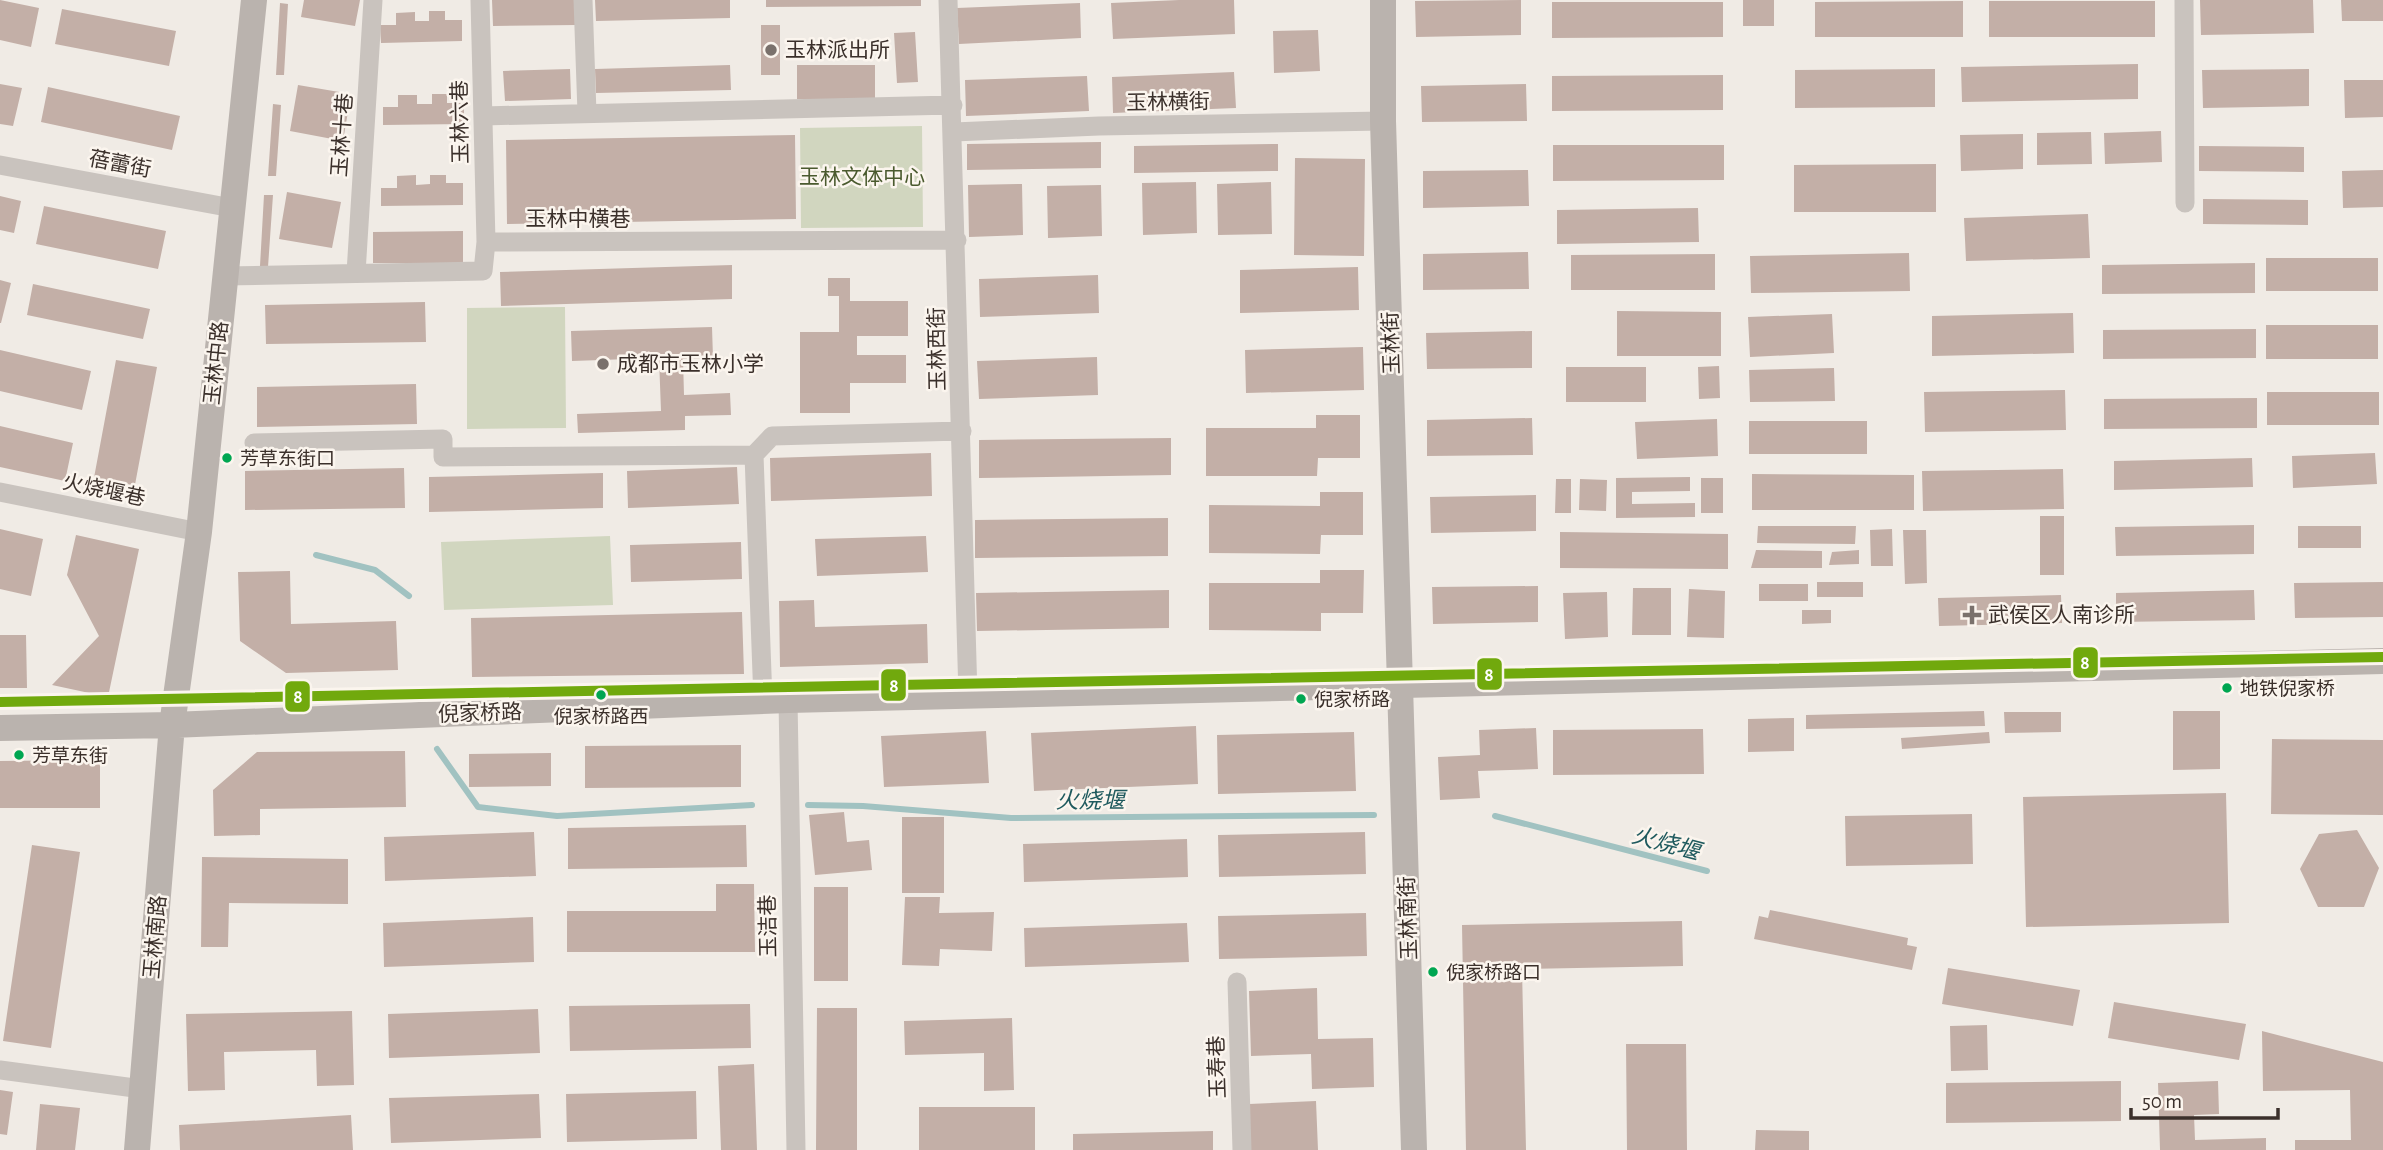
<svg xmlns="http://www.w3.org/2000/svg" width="2383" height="1150" viewBox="0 0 2383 1150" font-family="'Alegreya Sans','Noto Sans SC',sans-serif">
	<rect width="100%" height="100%" fill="#f0ebe5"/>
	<path fill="#d1d6bf" d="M922,126L923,227L801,228L800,128Z
		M565,307L566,428L467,429V308Z
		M610,536L613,605L444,610L441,542Z"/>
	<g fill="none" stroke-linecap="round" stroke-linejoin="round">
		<path stroke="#a1c2c1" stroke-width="6" d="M316,555L375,570L409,596
			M437,749L478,807L557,816L752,805
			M808,805L863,806L1011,818L1374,815
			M1495,816L1707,871"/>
	</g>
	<path fill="#c3afa7" d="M0,0L39,8L31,47L0,40Z
		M304,0H360L355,26L301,17Z
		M492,0H575L576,25L493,26Z
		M595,0H730V18L596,21Z
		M766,0H921V6L766,7Z
		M1179,0H1234L1235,34L1113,39L1111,3Z
		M1521,0V35L1416,37L1415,1Z
		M1743,0H1774V26H1743Z
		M2200,0H2313L2314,33L2201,35Z
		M2341,0H2383V21H2342Z
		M1963,1V37H1815V2Z
		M1989,1H2155V37H1989Z
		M1552,2H1723V37L1552,38Z
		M280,3L288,4L284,75H276Z
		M1080,3L1081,38L959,44L957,8Z
		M62,9L176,31L169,66L55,44Z
		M429,11H445V20H462V41L381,43L380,25H396V13L415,12V21H429Z
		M761,25H780V75H761Z
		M1318,30L1320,71L1274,73L1273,31Z
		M915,32L918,82L897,83L894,33Z
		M2138,64V99L1962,102L1961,67Z
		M730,65L731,90L596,93L595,69Z
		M797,65H875V99H797Z
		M570,69L571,99L505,101L503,71Z
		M1935,69V107L1795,108V70Z
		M2309,69V106L2203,108L2202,70Z
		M1234,72L1236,108L1113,113L1112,77Z
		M1723,75V110L1552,111V76Z
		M1087,76L1089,111L966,116L965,80Z
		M2344,80H2383V117L2345,118Z
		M0,84L22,88L13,126L0,124Z
		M1526,84L1527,121L1422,122L1421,86Z
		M298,85L351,94L343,141L290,131Z
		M48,87L180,116L172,150L41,122Z
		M432,94H447V103H464V124L383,125V107H398V95H417V104H432Z
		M273,104L281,105L276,176H268Z
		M2161,131L2162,162L2105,164L2104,133Z
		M2091,132L2092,164L2037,165V133Z
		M2023,134V169L1961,171L1960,135Z
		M795,135L796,219L507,224L506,140Z
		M1101,142V168L967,170V144Z
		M1278,144V171L1134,173V146Z
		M1553,145H1724V180L1553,181Z
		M2199,146L2304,147V172L2199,171Z
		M1295,158L1365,159L1364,256L1294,255Z
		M1936,164V212H1794V165Z
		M1528,170L1529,206L1423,208V171Z
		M2383,170V207L2343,208L2342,171Z
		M416,175V185L430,184V175H446V183H463V205L381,206V188H397V176Z
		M1196,182L1197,233L1143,235L1142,183Z
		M1271,182L1272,234L1218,235L1217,184Z
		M1022,184L1023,235L969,237L968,185Z
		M1101,185L1102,236L1048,238L1047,186Z
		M287,192L341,202L332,248L279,239Z
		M264,195H273L268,267L260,266Z
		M0,196L21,201L14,233L0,230Z
		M2203,199L2308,200V225L2203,224Z
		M44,206L166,231L158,269L36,244Z
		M1698,208L1699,242L1557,244V210Z
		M2088,214L2090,258L1966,261L1964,218Z
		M463,231V263H373V232Z
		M1528,252L1529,289L1423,290V254Z
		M1909,253L1910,291L1751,293L1750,256Z
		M1715,254V290H1571V255Z
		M2266,258H2378V291H2266Z
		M2255,263V293L2102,294V265Z
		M732,265V299L501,306L500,272Z
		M1358,267L1359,310L1240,313V270Z
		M1098,275L1099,313L980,317L979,279Z
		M828,278H850V301H908V336H857V355H906V383H850V413H800V332H839V296H828Z
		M0,280L11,283L1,323H0Z
		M33,284L150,309L143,339L27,315Z
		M425,302L426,342L266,344L265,305Z
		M1617,311L1721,312V356H1617Z
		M2073,313L2074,353L1932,356V316Z
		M1832,314L1834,353L1750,357L1748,317Z
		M2266,325H2378V359H2266Z
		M712,327L713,358L683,359L684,395L730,393L731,415L685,416V430L578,433L577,414L661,411L659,358L572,361L571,331Z
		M2256,329V358L2103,359V330Z
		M1532,331V368L1427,369L1426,333Z
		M1363,347L1364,390L1246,393L1245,350Z
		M0,350L91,371L82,410L0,391Z
		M1097,357L1098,395L979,399L977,361Z
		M116,360L157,367L134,490L93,483Z
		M1719,366L1720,398L1699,399L1698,367Z
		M1566,367H1646V402H1566Z
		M1834,368L1835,401L1750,402L1749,370Z
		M416,384L417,424L257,427V387Z
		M2065,390L2066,430L1925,432L1924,392Z
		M2267,392H2379V425H2267Z
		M2257,398V428L2104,429V399Z
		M1316,415H1360V458H1318L1317,476H1206V428H1316Z
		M1532,418L1533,455L1427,456V420Z
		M1717,419L1718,456L1637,459L1635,422Z
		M1749,421H1867V454H1749Z
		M0,426L73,443L65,481L0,467Z
		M1171,438V475L979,478V440Z
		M931,453L932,496L771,501L770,458Z
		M2375,453L2377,484L2293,488L2292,456Z
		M2252,458L2253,487L2114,490V461Z
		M737,467L739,504L628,508L627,471Z
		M404,468L405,508L245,510V471Z
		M2063,469L2064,509L1923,511L1922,471Z
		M603,473V508L429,512V477Z
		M1752,474L1914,475V510H1752Z
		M1690,477V491L1632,492V504L1695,503V517L1616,518V478Z
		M1701,478H1723V513H1701Z
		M1556,479H1571V513H1555Z
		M1580,479L1607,480L1606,511L1579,510Z
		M1320,492H1363V535H1321L1320,554L1209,553V505L1320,506Z
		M1536,495V531L1431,533L1430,497Z
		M2040,516H2064V575H2040Z
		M1168,518V556L975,558V520Z
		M2254,525V554L2116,556L2115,527Z
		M1758,526H1856L1855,544L1757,543Z
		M2298,526H2361V548H2298Z
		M0,529L43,539L31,596L0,589Z
		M1892,529L1893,566H1871L1870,530Z
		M1903,530H1926L1927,583L1905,584Z
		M1560,532L1728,534V569L1560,568Z
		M76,535L139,549L108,697L52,685L99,636L67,575Z
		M926,536L928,572L817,576L815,539Z
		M741,542L742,579L631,582L630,545Z
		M1756,550L1822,551V568H1751Z
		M1859,550V564L1829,565L1832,552Z
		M1320,570H1364L1363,613H1321V631L1209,630V583H1320Z
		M290,571L291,624L396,621L398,670L286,673L240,641L238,572Z
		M1817,582H1863V597H1817Z
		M2383,582V617L2295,618L2294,583Z
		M1759,584H1808V601H1759Z
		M1538,586V622L1433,624L1432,587Z
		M1633,588H1671V635H1632Z
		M1689,589L1725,591L1724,638L1687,637Z
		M1169,590V628L977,631L976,593Z
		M2254,590L2255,620L2116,622V593Z
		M1607,592L1608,637L1565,639L1563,593Z
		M2061,595L2062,623L1939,626L1938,598Z
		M814,600L815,627L927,624L928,663L780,667L779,601Z
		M1802,610H1831V623L1802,624Z
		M742,612L744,674L472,677L471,618Z
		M0,635H26L27,688H0Z
		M1984,711L1985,726L1806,729V715Z
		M2173,711H2220V769L2173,770Z
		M2004,712H2061V732L2005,733Z
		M1794,718V751L1748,752V719Z
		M1196,726L1198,784L1034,791L1031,733Z
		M1536,728L1538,769L1478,771L1480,798L1440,800L1438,757L1480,755L1479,730Z
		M1703,729L1704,774L1553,775V730Z
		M986,731L989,783L884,787L881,736Z
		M1354,732L1356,791L1218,794L1217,735Z
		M1989,732L1990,743L1902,749L1901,738Z
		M2272,739L2383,740V815L2271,814Z
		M741,745V787L585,788V746Z
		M405,751L406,807L260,809V835L214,836L213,790L257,752Z
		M551,753V786L469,787V754Z
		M100,760V808H0V761Z
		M2226,793L2229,923L2026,927L2023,797Z
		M844,812L847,842L869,840L872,870L815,875L809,815Z
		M1972,814L1973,864L1846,866L1845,816Z
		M902,817H944V893H902Z
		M746,825L747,867L568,869V828Z
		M2357,830L2379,868L2364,907H2318L2300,869L2319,834Z
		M534,832L536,876L385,881L384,837Z
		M1365,832L1366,874L1219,877L1218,835Z
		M1187,839L1188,877L1024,882L1023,844Z
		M32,845L80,852L51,1048L3,1041Z
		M202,857L348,859V904L229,903L228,947H201Z
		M716,884H754L755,952H567V911H716Z
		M814,887H848V981H814Z
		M905,897H940L939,913L994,912L992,951L940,949L939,966L902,965Z
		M1770,910L1908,938L1907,945L1917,947L1912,970L1754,939L1759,916L1768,918Z
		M1366,913L1367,956L1219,959L1218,916Z
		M533,917L534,962L384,967L383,923Z
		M1682,921L1683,966L1522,969L1526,1150H1466L1462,925Z
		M1187,923L1189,962L1025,967L1024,928Z
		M1948,968L2080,990L2073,1026L1942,1004Z
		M1317,988L1318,1039L1373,1038L1374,1087L1312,1089L1311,1054L1251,1056L1249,991Z
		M2114,1002L2246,1024L2239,1060L2108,1038Z
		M750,1004L751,1048L570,1051L569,1006Z
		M817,1008H857V1150H816Z
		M538,1009L540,1053L389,1058L388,1014Z
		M352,1011L354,1085L317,1086L316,1050L224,1052L225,1090L188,1091L186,1014Z
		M1012,1018L1014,1090L984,1091V1053L905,1055L904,1021Z
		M1987,1025L1988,1070L1951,1071L1950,1026Z
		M2262,1031L2383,1062V1150H2295V1140H2351L2350,1090L2263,1091Z
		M1626,1044H1686L1687,1150H1627Z
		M754,1064L757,1150H721L718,1066Z
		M2121,1081V1121L1946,1123V1083Z
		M2218,1081L2219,1114L2194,1115L2195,1140L2266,1138V1150H2160L2158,1083Z
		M0,1090L13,1092L7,1135L0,1134Z
		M696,1091L697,1139L567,1142L566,1094Z
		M539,1094L541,1138L391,1143L389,1098Z
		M1316,1101L1318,1150H1250L1249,1104Z
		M40,1104L80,1108L75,1150H36Z
		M919,1107H1035V1150H919Z
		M351,1115L353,1150H180L179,1125Z
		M1756,1130L1809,1131V1150H1755Z
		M1213,1131V1150H1073V1134Z"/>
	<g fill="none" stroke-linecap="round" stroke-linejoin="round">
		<path stroke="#c9c3be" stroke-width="19" d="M480,0L486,242
			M583,0L587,113
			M948,0L968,696
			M2184,0L2185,203
			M483,116L953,105
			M954,132L1099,126L1383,121
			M0,165L232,208
			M356,273L373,0
			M225,276L483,271L486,242L957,240
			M254,443L443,439V457L754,455L772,436L962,431
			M754,455L763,701
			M0,492L199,532
			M788,700L796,1150
			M1237,982L1242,1150
			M0,1070L142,1089"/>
		<path stroke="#bab3ae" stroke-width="26" d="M1383,0V121L1414,1150
			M0,728L172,725L788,700L2383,661
			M137,1150L172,725L199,532L254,0"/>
		<defs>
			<path id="metro-1" d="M0,702L2383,657"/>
		</defs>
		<use href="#metro-1" stroke="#fbf5ee" stroke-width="16"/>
		<use href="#metro-1" stroke="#71a90d" stroke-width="10"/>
	</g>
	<g fill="#7a716c" stroke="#fbf5ee" stroke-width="2.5">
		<circle cx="771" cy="50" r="7"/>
		<circle cx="603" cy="364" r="7"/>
		<path d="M1968.5 604.5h7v7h7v7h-7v7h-7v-7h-7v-7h7z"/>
	</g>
	<g fill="#00a651" stroke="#fbf5ee" stroke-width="2.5">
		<circle cx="227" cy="458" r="6"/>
		<circle cx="2227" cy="688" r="6"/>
		<circle cx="601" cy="695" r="6"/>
		<circle cx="1301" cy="699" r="6"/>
		<circle cx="19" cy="755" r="6"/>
		<circle cx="1433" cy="972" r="6"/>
	</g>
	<g text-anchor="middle" stroke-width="5" stroke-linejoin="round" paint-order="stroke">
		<g font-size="19" fill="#3b302b" stroke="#fbf5ee" text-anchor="start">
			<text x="240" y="465">芳草东街口</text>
			<text x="2240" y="695">地铁倪家桥</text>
			<text x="1314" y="706">倪家桥路</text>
			<text x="601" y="723" text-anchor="middle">倪家桥路西</text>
			<text x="32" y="762">芳草东街</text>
			<text x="1446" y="979">倪家桥路口</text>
		</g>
		<g font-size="21" fill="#3b302b" stroke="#fbf5ee" text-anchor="start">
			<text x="785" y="57">玉林派出所</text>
			<text x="617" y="371">成都市玉林小学</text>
			<text x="1988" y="622">武侯区人南诊所</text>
		</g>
		<g font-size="21" fill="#3b302b" stroke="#fbf5ee">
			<text transform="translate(1168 102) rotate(-1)" y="7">玉林横街</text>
			<text transform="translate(460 122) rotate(-91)" y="7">玉林六巷</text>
			<text transform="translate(342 135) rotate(-86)" y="7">玉林十巷</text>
			<text transform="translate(120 164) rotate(11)" y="7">蓓蕾街</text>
			<text x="578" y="226">玉林中横巷</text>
			<text transform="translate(1391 343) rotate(-92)" y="7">玉林街</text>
			<text transform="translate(937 349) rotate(-91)" y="7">玉林西街</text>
			<text transform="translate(216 363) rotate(-84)" y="7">玉林中路</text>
			<text transform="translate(104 490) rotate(12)" y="7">火烧堰巷</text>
			<text transform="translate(480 713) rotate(-2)" y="7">倪家桥路</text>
			<text transform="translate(1408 918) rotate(-92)" y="7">玉林南街</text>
			<text transform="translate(768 926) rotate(-91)" y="7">玉洁巷</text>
			<text transform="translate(155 937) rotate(-85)" y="7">玉林南路</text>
			<text transform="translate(1217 1067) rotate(-92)" y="7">玉寿巷</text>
		</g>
		<g font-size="21" fill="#4a5a2e" stroke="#fbf5ee">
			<text x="862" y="184">玉林文体中心</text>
		</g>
		<g font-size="23" font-style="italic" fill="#1f5a5e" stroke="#fbf5ee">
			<text x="1090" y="808">火烧堰</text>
			<text transform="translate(1666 843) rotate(15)" y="8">火烧堰</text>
		</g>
	</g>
	<g stroke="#fbf5ee" stroke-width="2.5">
		<rect x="2072" y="646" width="27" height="33" rx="7" fill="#71a90d"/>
		<rect x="1476" y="657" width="27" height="34" rx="7" fill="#71a90d"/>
		<rect x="880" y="668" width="27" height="34" rx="7" fill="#71a90d"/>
		<rect x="284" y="680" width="27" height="33" rx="7" fill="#71a90d"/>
	</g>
	<g font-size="19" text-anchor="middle" font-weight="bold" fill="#fff">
		<text x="2085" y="669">8</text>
		<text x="1489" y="681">8</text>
		<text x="894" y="692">8</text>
		<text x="298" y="703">8</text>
	</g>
	<path d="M2131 1108v10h147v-10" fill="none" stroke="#3b302b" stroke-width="3.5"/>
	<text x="2142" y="1108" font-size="21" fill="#3b302b" stroke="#fbf5ee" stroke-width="5" paint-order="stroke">50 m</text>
</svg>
